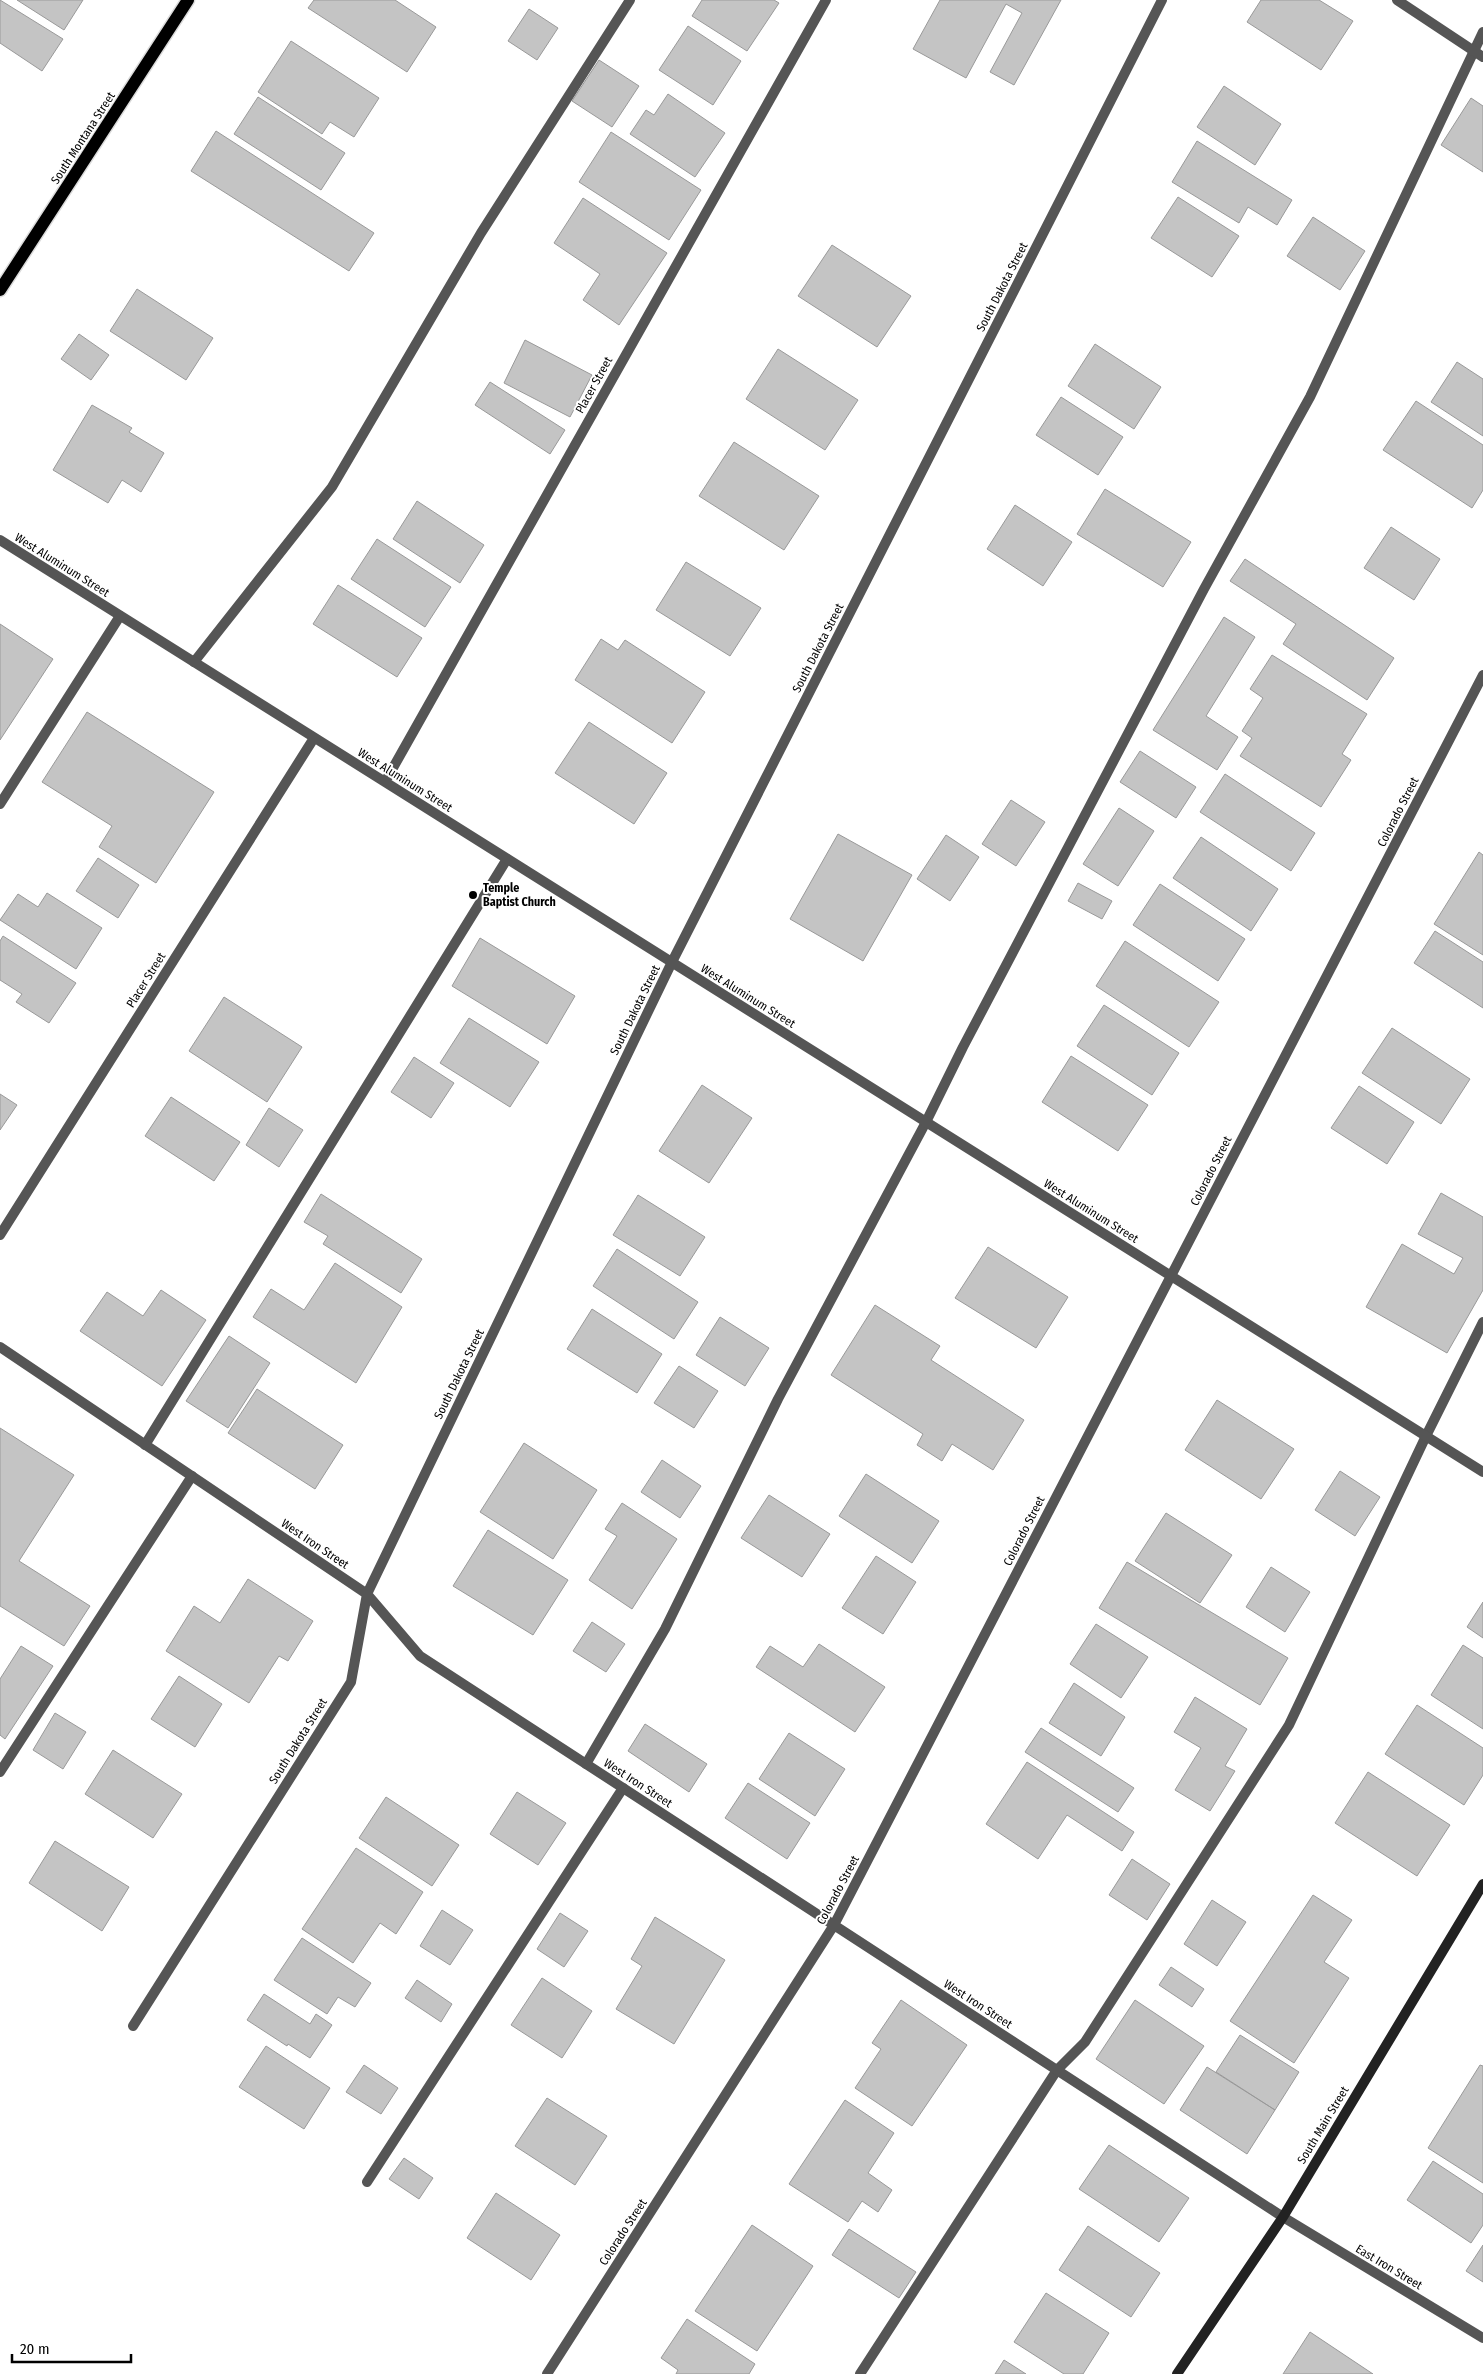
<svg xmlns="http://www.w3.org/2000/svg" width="1483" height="2374" viewBox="0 0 1483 2374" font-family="'Fira Sans Condensed',sans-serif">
	<rect width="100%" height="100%" fill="#fff"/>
	<path fill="#c4c4c4" stroke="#999" d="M0,0L63,39L42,71L0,43Z
		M17,0H83L64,30Z
		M314,0H395L436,27L407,72L308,8Z
		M702,0H774L779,3L747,51L692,16Z
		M940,0H1061L1014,85L990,72L1022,13L1006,4L966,78L913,49Z
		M1261,0H1319L1353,21L1321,70L1247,22Z
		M529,9L558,28L537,60L508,41Z
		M688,26L741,61L713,105L659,70Z
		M291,41L379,98L354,137L330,122L322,134L258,92Z
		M599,60L639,86L612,127L572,101Z
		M1224,86L1281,124L1255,165L1197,127Z
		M668,94L725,133L695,177L630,134L646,110L654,115Z
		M258,97L345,153L321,190L234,134Z
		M1471,98L1483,106V172L1441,145Z
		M216,131L374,233L349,271L191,171Z
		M611,132L701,190L669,240L579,182Z
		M1197,141L1292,200L1277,225L1248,207L1239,223L1172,182Z
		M1178,197L1239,236L1212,277L1151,238Z
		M583,198L667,253L619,325L583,300L600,274L554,243Z
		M1313,217L1365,251L1340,290L1287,256Z
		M832,245L911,296L877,347L798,296Z
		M137,289L213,338L186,380L110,331Z
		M79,334L109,355L91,380L61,359Z
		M525,340L592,375L570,417L504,383Z
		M1095,344L1161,387L1134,429L1068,386Z
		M778,349L858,400L825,450L746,399Z
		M1457,362L1483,379V436L1431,402Z
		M490,382L565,430L550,454L475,405Z
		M1061,397L1123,437L1098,475L1036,435Z
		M1416,401L1483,445V490L1472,508L1383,450Z
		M92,405L132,428L129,432L164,453L141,492L122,480L108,503L53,470Z
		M734,442L819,496L784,550L699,496Z
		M1105,489L1191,542L1163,587L1077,534Z
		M417,501L484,545L460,583L393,539Z
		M1015,505L1072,542L1043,586L987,549Z
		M1391,527L1440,559L1414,600L1364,568Z
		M377,539L451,587L425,627L351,579Z
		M1245,559L1394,658L1367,700L1283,644L1296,624L1230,581Z
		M686,562L761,608L730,656L656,610Z
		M338,585L422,638L397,677L313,624Z
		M1224,617L1255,637L1206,716L1238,737L1217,770L1153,730Z
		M0,624L53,659L0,740Z
		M601,639L618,650L625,640L705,692L672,743L575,680Z
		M1272,655L1367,714L1342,754L1351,760L1321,807L1240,756L1252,738L1242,731L1263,698L1250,689Z
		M87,712L214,792L156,883L99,847L112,826L42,782Z
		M589,722L667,773L634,824L555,773Z
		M1140,751L1196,787L1176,818L1120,782Z
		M1225,774L1315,833L1291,871L1200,812Z
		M1011,800L1045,822L1016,866L982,844Z
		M1119,808L1154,831L1118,886L1083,864Z
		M838,834L912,875L863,961L790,919Z
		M946,835L979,857L950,901L917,879Z
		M1201,837L1278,889L1251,931L1173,878Z
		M1479,852L1483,855V955L1434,924Z
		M98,858L139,885L118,918L76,891Z
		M1078,883L1112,901L1102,919L1068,901Z
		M1160,884L1245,939L1218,981L1133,925Z
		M47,893L102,928L76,969L0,920L18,894L38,907Z
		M1435,931L1483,962V1008L1414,963Z
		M3,936L76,983L49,1023L16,1002L22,994L0,980V941Z
		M480,938L575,996L547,1044L452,986Z
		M1125,941L1219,1002L1189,1047L1096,986Z
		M224,997L302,1047L267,1102L189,1051Z
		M1104,1005L1179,1053L1152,1095L1077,1046Z
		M469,1018L539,1062L510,1107L440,1063Z
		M1392,1028L1470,1079L1441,1124L1362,1073Z
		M1071,1056L1148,1105L1118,1151L1042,1102Z
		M414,1057L454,1083L431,1118L391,1092Z
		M702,1085L752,1118L709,1183L659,1151Z
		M1359,1086L1414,1122L1387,1164L1331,1128Z
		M0,1094L17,1105L0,1130Z
		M171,1097L240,1142L214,1181L145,1136Z
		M269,1108L303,1130L279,1167L246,1145Z
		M1441,1193L1483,1217V1290L1447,1353L1366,1307L1402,1244L1454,1274L1463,1258L1418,1234Z
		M321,1194L422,1259L401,1293L323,1244L328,1236L304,1222Z
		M638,1195L705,1237L680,1276L613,1235Z
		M988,1247L1068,1297L1036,1348L955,1298Z
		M617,1249L698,1302L674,1339L593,1286Z
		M335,1263L402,1307L356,1383L253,1317L271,1289L304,1310Z
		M161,1290L206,1320L162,1386L80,1331L107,1292L143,1316Z
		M875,1305L940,1346L931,1360L1024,1420L993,1470L952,1444L942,1461L917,1445L923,1434L831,1375Z
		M592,1309L662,1354L637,1393L567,1349Z
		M720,1317L769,1348L745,1386L696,1355Z
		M229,1336L270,1363L228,1428L186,1401Z
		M679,1366L718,1391L694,1428L654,1403Z
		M257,1389L343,1445L315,1489L228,1433Z
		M1217,1400L1294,1449L1261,1499L1185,1450Z
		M0,1428L74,1475L19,1561L90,1606L64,1646L0,1606Z
		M524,1443L597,1490L553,1559L480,1512Z
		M662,1460L701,1486L680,1518L641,1492Z
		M1340,1471L1380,1497L1355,1536L1315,1510Z
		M866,1474L939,1521L912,1563L839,1516Z
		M769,1495L830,1534L802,1577L741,1538Z
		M622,1503L677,1539L632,1609L589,1580L617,1536L605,1529Z
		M1166,1513L1232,1555L1200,1603L1135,1561Z
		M488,1530L568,1580L533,1635L453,1586Z
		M876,1556L916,1582L883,1634L842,1608Z
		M1127,1562L1288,1658L1260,1705L1099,1608Z
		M1271,1567L1310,1592L1285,1632L1246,1607Z
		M248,1579L313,1621L288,1661L279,1656L249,1703L166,1651L194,1606L220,1623Z
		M1483,1602V1638L1467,1627Z
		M592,1622L625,1644L606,1672L573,1651Z
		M1096,1624L1148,1657L1121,1698L1070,1664Z
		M819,1644L885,1687L855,1732L756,1667L770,1646L803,1667Z
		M1463,1645L1483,1658V1729L1431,1695Z
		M21,1646L53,1666L5,1739L0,1735V1679Z
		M179,1676L222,1704L195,1747L151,1719Z
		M1074,1683L1125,1717L1101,1756L1049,1723Z
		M1195,1697L1247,1729L1225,1766L1235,1771L1210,1811L1175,1790L1201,1748L1174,1732Z
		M1417,1705L1483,1748V1775L1464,1805L1385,1754Z
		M55,1713L86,1732L63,1769L33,1750Z
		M645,1724L707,1764L689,1792L628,1751Z
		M1041,1728L1134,1788L1118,1812L1025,1752Z
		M789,1733L845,1769L815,1816L759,1779Z
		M113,1750L182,1794L153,1838L85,1794Z
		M1027,1762L1134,1832L1122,1851L1067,1815L1038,1859L986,1824Z
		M1368,1772L1450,1825L1417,1876L1335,1823Z
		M748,1783L810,1823L787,1859L725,1818Z
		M517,1792L566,1823L538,1865L490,1834Z
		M386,1797L459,1845L432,1886L359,1838Z
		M55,1841L129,1887L102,1931L29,1883Z
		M356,1848L423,1892L396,1934L380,1923L353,1963L302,1929Z
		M1132,1859L1170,1884L1147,1920L1109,1895Z
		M1313,1895L1352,1920L1324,1962L1349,1978L1294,2063L1230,2021Z
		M1212,1900L1246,1922L1217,1966L1184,1944Z
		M442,1910L473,1930L450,1965L420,1946Z
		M560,1913L588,1931L564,1967L537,1949Z
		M655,1917L725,1960L674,2044L616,2009L642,1966L631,1959Z
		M302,1938L371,1983L355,2007L338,1997L327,2014L274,1980Z
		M1171,1967L1204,1989L1192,2007L1159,1985Z
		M542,1978L592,2011L562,2058L511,2025Z
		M417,1980L452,2004L441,2022L405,1998Z
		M264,1994L310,2024L316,2014L332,2025L310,2058L288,2044L287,2046L247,2020Z
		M901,2000L967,2045L912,2126L855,2088L881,2049L872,2043Z
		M1135,2000L1204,2046L1164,2104L1096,2059Z
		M1240,2035L1299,2072L1275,2110L1216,2072Z
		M266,2046L330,2088L304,2129L239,2087Z
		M364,2065L398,2088L381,2114L346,2092Z
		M1480,2065L1483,2066V2183L1428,2148Z
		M1207,2067L1275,2110L1247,2154L1180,2110Z
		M547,2098L607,2136L575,2185L515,2146Z
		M845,2100L894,2133L868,2173L892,2190L878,2212L862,2201L848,2222L789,2184Z
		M1109,2145L1189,2198L1159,2242L1079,2189Z
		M404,2158L433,2178L419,2199L389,2179Z
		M1433,2161L1483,2194V2225L1471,2243L1407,2200Z
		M496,2193L560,2235L531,2280L467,2238Z
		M752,2225L813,2266L757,2351L695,2311Z
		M1088,2226L1160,2273L1131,2317L1059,2270Z
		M849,2229L916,2272L899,2298L832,2255Z
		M1483,2245V2282L1466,2271Z
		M1046,2293L1109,2333L1083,2374H1064L1014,2342Z
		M687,2319L755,2364L749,2374H676L678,2370L661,2358Z
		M1310,2332L1373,2374H1283Z
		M1004,2360L1026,2374H995Z"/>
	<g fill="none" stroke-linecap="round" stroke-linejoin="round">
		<defs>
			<path id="primary" d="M0,290L188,0"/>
		</defs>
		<use href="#primary" stroke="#dbdbdb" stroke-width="15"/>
		<path stroke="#555" stroke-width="10" d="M194,662L332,487L481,233L630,0
			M0,804L120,616
			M145,1445L507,859
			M586,1764L665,1629L778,1399L926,1122L963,1047L1204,589L1310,397L1483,32
			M0,1772L192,1476
			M367,2182L623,1788
			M860,2374L1057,2070L1085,2042L1289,1725L1426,1436L1483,1322"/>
		<path stroke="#555" stroke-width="10" d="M0,540L1483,1472
			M385,782L826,0
			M0,1235L314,738
			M0,1347L367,1594L420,1656L1283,2217L1483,2338
			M133,2026L351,1682L367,1594L672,962L1162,0
			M547,2374L834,1925L1483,675"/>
		<path stroke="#555" stroke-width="10" d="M1397,0L1483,57"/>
		<path stroke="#222" stroke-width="10" d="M1177,2374L1283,2217L1483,1884"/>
		<use href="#primary" stroke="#000" stroke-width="12"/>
	</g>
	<circle fill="#000" stroke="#fff" stroke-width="2" cx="473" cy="895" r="5"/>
	<g text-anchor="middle" stroke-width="4" stroke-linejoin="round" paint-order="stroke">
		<g font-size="12" fill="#000" stroke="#fff">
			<text transform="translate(83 138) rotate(-57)" y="4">South Montana Street</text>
			<text transform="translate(1002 287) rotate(-63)" y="4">South Dakota Street</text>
			<text transform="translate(594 385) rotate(-61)" y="4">Placer Street</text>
			<text transform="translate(62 565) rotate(32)" y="4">West Aluminum Street</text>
			<text transform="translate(818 648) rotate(-63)" y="4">South Dakota Street</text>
			<text transform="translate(405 780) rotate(32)" y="4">West Aluminum Street</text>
			<text transform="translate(1398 812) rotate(-63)" y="4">Colorado Street</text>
			<text transform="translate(146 980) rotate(-58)" y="4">Placer Street</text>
			<text transform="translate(748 996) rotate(32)" y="4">West Aluminum Street</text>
			<text transform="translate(635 1010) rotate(-64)" y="4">South Dakota Street</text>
			<text transform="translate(1211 1171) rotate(-63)" y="4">Colorado Street</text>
			<text transform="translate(1091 1211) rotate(32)" y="4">West Aluminum Street</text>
			<text transform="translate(459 1374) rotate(-64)" y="4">South Dakota Street</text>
			<text transform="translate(1024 1531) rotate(-63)" y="4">Colorado Street</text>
			<text transform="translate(315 1544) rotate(34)" y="4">West Iron Street</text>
			<text transform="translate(298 1741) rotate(-58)" y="4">South Dakota Street</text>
			<text transform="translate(638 1783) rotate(33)" y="4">West Iron Street</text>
			<text transform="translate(838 1890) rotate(-62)" y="4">Colorado Street</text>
			<text transform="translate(978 2004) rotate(33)" y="4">West Iron Street</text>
			<text transform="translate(1323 2125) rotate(-59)" y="4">South Main Street</text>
			<text transform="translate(623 2232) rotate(-57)" y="4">Colorado Street</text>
			<text transform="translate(1389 2267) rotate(31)" y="4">East Iron Street</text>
		</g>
		<g font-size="12" font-weight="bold" fill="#000" stroke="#fff" text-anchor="start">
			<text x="483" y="892">Temple<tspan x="483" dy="14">Baptist Church</tspan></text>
		</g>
	</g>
	<path d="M12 2354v8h119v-8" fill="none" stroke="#000000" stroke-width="2.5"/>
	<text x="20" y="2354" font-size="15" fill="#000000" stroke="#ffffff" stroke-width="4" paint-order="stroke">20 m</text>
</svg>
